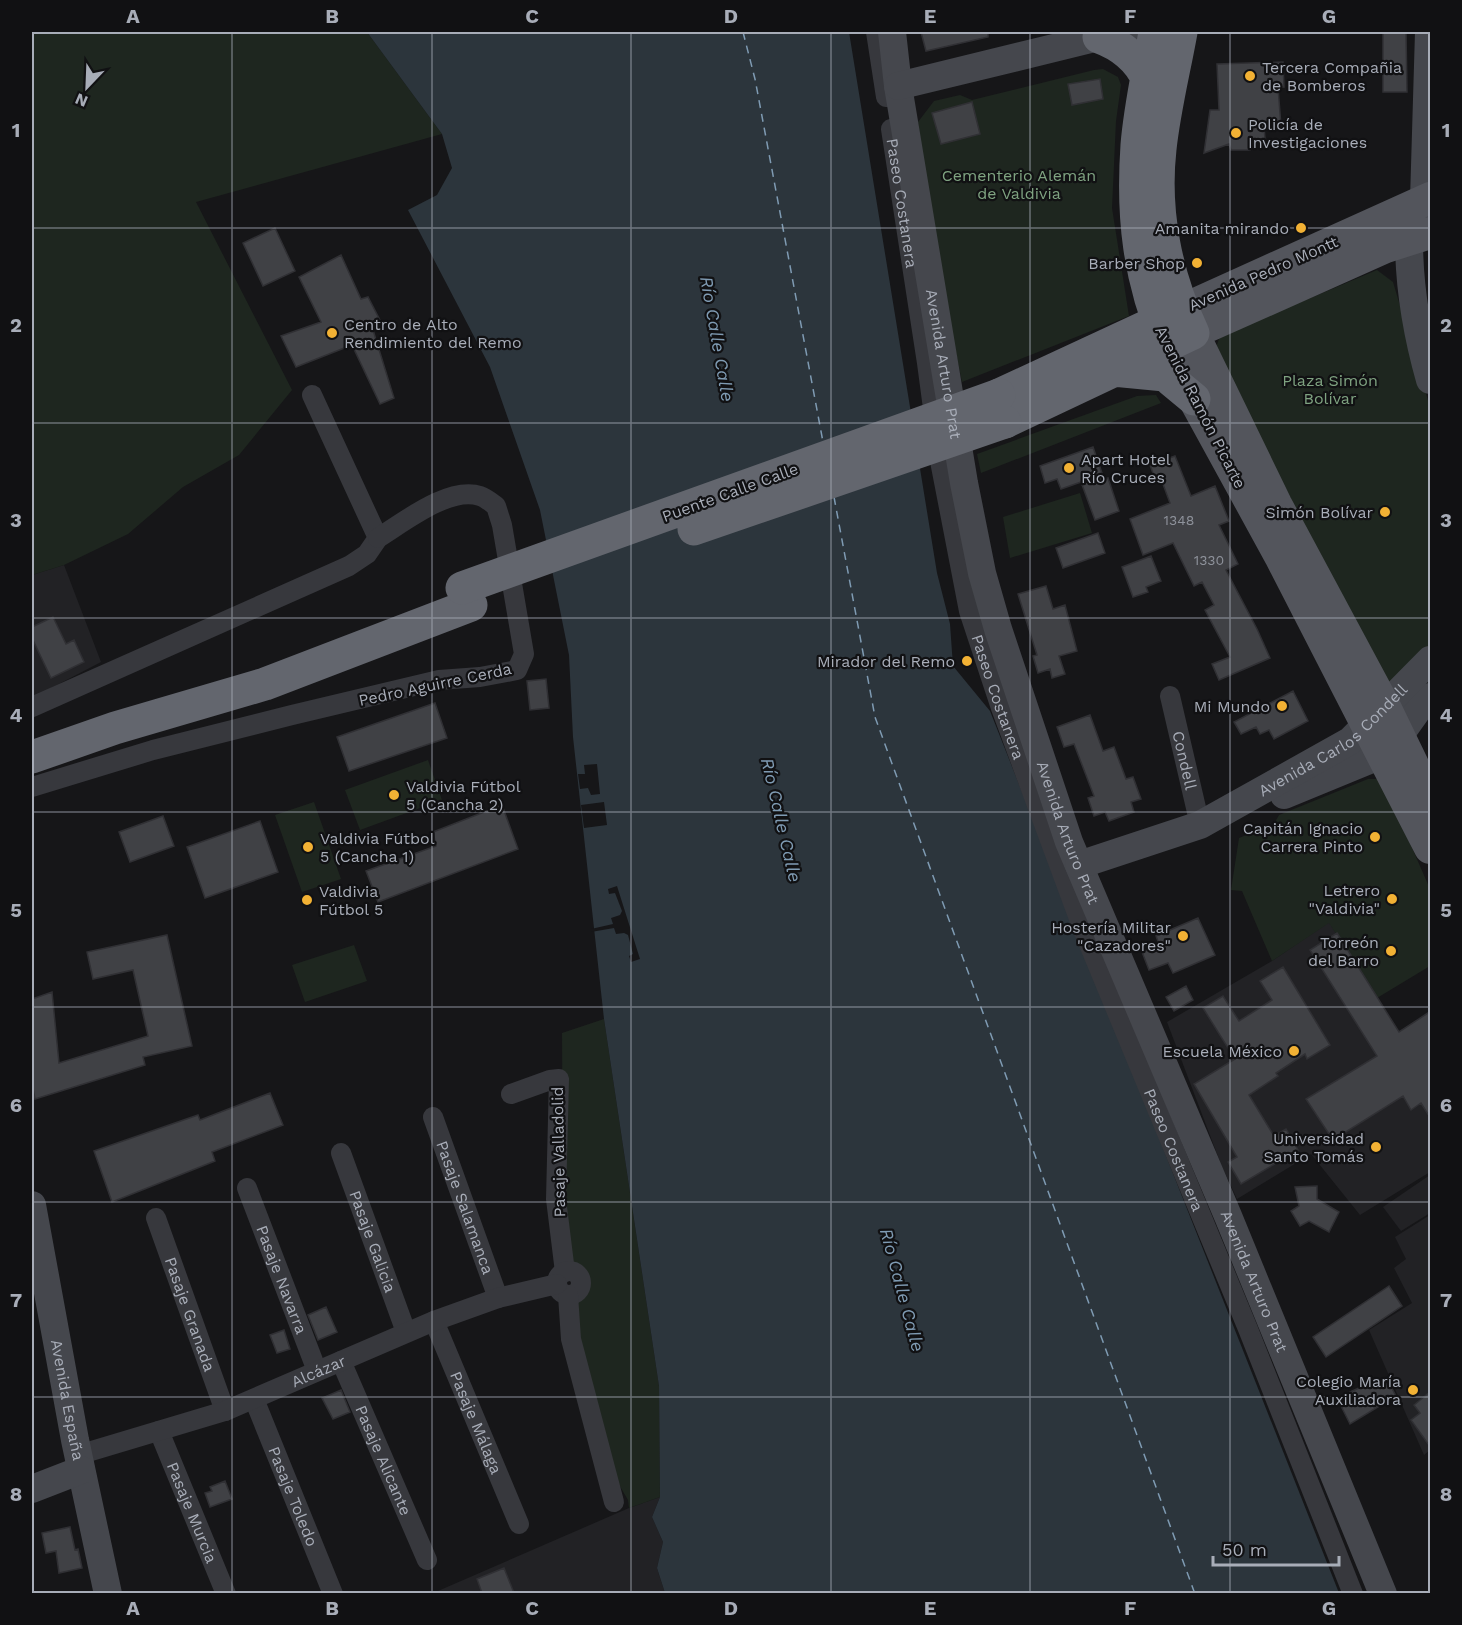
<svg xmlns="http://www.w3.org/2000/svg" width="1462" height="1625" viewBox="0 0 1462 1625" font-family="'Work Sans',sans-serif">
	<rect width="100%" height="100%" fill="#161618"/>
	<path fill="#222225" d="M64,565L101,662L32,698V575Z
		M1329,922L1429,1079H1430V1172L1360,1215L1311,1154L1237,1199L1222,1167L1167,1022L1272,961Z
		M1430,1175V1213L1401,1231L1383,1207Z
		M1430,1215V1450L1424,1455L1369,1330L1412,1303L1394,1268L1406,1259L1395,1237Z
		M660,1497L652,1517L663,1542L657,1568L665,1593L431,1594L629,1508Z"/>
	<path fill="#1e261f" d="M32,32H367L442,134L196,202L292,390L239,455L183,487L128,534L64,565L32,575Z
		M1103,69L1118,77L1121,85L1116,121L1112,208L1129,316L962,382L935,251L918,122L934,101L960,95L972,100L1094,70Z
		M1377,270L1393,282L1430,407V648L1394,684L1382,685L1214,353L1220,336Z
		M1156,395L1161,403L981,473L977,454L1137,396Z
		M1080,493L1092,533L1010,558L1003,517Z
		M428,760L442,800L360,830L345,790Z
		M1368,779H1382L1430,889V966L1377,998L1329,923L1272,961L1242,891L1231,890L1239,838L1274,824L1279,815Z
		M314,802L341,879L302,892L275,815Z
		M354,945L367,981L305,1002L292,965Z
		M604,1019L659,1386L660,1497L629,1508L628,1500L611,1471L583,1371L576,1298L586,1284L584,1273L576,1270L569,1261L563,1210L562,1033Z"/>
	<path fill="#2c353c" d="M367,32H849L937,573L950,624L953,666L990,711L1339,1593H665L657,1568L663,1542L652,1517L660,1497L659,1386L604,1019L573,737L569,655L540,510L490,367L408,210L437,195L452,168L442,134Z"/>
	<path fill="#161618" d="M597,764L600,794L591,795L588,788L580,789L578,774H585L584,765Z
		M604,802L607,825L584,828L581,805Z
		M617,886L640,959L631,962L629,956L633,954L628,935L624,933L616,934L614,928L591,932V929L613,924L611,918L620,915L622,911L615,893L609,894L608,889Z"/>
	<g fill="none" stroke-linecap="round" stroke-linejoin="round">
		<path stroke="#7f9bb3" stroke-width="1.5" stroke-dasharray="8 6" stroke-linecap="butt" d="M743,32L755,79L823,442
			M834,497L875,717L1195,1594"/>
	</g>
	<path fill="#404145" stroke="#303034" stroke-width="1.5" d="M921,32H988V37L926,51Z
		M1383,32H1406L1407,92H1383Z
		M1283,62L1284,87H1278L1281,126H1264L1265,139L1249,140L1250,150H1231L1229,144L1204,153L1210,110H1219L1217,64Z
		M1100,79L1103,99L1072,105L1068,84Z
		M972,102L980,134L941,144L932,113Z
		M275,228L295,271L263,286L243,243Z
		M341,255L361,299L368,297L382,324L373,330L394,398L380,404L352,345L296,367L281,336L321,322L299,277Z
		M1093,447L1104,479L1108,478L1119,511L1095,520L1081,482L1061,489L1057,479L1045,483L1040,466Z
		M1175,456L1191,496L1215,486L1229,521L1219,525L1238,564L1226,570L1257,629L1270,658L1219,680L1212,664L1230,657L1205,610L1214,605L1202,582L1194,586L1173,543L1143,555L1130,519L1170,503L1160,476L1155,479L1150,465Z
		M1098,533L1105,553L1063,568L1056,548Z
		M1151,556L1161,581L1146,587L1148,592L1133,597L1122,567Z
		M1046,586L1053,609L1065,605L1077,651L1059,656L1065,674L1052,678L1050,669L1038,673L1033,656L1037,655L1018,594Z
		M53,617L66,644L74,640L84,662L51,678L32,638V627Z
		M546,679L549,708L530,710L527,681Z
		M1293,691L1308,721L1274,739L1269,730L1260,734L1256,727L1241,734L1234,722Z
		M435,703L447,738L349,771L337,737Z
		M1090,715L1103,751L1114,747L1126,779L1133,777L1141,799L1131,802L1134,812L1109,821L1105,812L1094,816L1088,798L1094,796L1074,744L1064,747L1057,727Z
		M502,805L518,849L378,902L366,871L436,846L433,832Z
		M163,816L174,846L130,862L119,832Z
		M260,821L278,872L205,898L187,847Z
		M1198,918L1215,955L1173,973L1168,963L1149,970L1142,952L1159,944L1156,936Z
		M1337,933L1399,1032L1431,1011V1119L1421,1103L1411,1110L1403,1096L1333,1140L1306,1099L1377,1056L1310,950Z
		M167,935L192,1046L143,1057L145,1065L35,1099L32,1083V999L52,992L59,1063L148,1036L133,970L93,979L87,952Z
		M1283,967L1330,1045L1307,1059L1305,1054L1276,1073L1278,1076L1249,1095L1274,1136L1286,1129L1298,1150L1241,1184L1228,1162L1237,1157L1194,1084L1235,1059L1203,1008L1223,996L1239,1021L1272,1000L1260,981Z
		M1186,986L1193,1000L1174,1011L1166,997Z
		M270,1093L283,1125L212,1152L215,1161L112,1202L94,1151L198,1115L200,1120Z
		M1317,1186V1199L1339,1212L1329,1232L1309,1221L1300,1226L1291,1211L1299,1206L1295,1187Z
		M1389,1286L1402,1306L1326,1357L1313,1337Z
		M326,1307L337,1332L318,1340L308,1315Z
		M284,1330L290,1349L277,1353L270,1335Z
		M1375,1381L1380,1387L1389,1383L1396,1396L1350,1424L1339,1402L1352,1397L1350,1392Z
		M341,1390L350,1412L333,1419L322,1398Z
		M1431,1391V1448L1411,1420L1420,1413L1414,1405Z
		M225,1481L232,1499L210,1507L205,1493L212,1491L210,1487Z
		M70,1527L75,1550L78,1549L82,1568L59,1573L56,1551L46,1553L42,1533Z
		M504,1568L514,1593H482L477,1579Z"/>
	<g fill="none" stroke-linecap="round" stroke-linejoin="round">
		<g stroke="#37383d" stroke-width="20">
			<path d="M876,32L886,97"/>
			<path id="s1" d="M891,129L927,363L940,461L969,611L1001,708L1084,932L1248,1329L1353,1594"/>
			<path id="s2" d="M1170,696L1200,825"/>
			<path d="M32,707L349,566L367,554L378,538L312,395"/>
			<path d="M32,787L153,750L292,715L439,680L480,677L517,670L524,654L502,525L496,506C492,503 486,498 480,496C449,486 404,522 378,538"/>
			<path d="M511,1094L550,1080L559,1079L556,1199L565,1272"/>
			<path id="s3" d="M433,1117L498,1298"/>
			<path id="s4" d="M341,1153L406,1332"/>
			<path id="s5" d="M247,1188L317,1371"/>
			<path id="s6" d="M156,1218L225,1411"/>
			<circle cx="569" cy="1283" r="12"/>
			<path d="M568,1295L571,1339L614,1502"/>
			<path id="s7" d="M434,1321L519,1524"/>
			<path id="s8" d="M341,1361L427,1560"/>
			<path id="s9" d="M254,1399L333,1594"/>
			<path id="s10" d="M159,1431L226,1594"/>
			<path id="s11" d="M78,1455L225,1411L434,1321L498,1298L557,1284"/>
		</g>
		<g stroke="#45474d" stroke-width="28">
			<path id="s12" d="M892,32L898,86L964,483L982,573L998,629L1069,842L1228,1216L1383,1594"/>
			<path d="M1429,32L1424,200L1430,217"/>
			<path d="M898,86L1099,37L1136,32"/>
			<path d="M1409,240C1409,288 1417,334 1430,380"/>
			<path d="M1284,795L1374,758L1399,736L1419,708L1430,697"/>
			<path id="s13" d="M1079,865L1200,825L1350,741L1430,660"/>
			<path id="s14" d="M32,1205L75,1440L108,1594"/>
			<path d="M32,1489L81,1470"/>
		</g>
		<path stroke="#53555c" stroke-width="32" d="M1430,233L1386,247L1193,333L1276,504L1385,707L1430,800
			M1182,310L1430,198
			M1167,344L1194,399L1280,556L1430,848"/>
		<path stroke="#63666e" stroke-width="33" d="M1155,32C1149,69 1140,107 1137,145C1132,217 1139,278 1167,344
			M1099,37C1121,45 1138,58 1148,80
			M1113,370L1165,375L1194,399
			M999,395L1178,312
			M1005,422L1193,333C1166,276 1153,212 1160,149C1164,110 1174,71 1181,32
			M32,757L115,728L265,684L471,605"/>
		<path stroke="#63666e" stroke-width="33" d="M694,529L1005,422
			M462,588L999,395"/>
	</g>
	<path fill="none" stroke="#a8adb8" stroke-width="1.5" stroke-opacity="0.55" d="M232,32V1594M432,32V1594M631,32V1594M831,32V1594M1030,32V1594M1230,32V1594M32,228H1430M32,423H1430M32,618H1430M32,812H1430M32,1007H1430M32,1202H1430M32,1397H1430"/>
	<g fill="#f2b134" stroke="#111113" stroke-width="2">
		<circle cx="1250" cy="76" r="6"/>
		<circle cx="1236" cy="133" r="6"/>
		<circle cx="1301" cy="228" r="6"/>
		<circle cx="1197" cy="263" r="6"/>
		<circle cx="332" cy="333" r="6"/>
		<circle cx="1069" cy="468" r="6"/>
		<circle cx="1385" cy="512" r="6"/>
		<circle cx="967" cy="661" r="6"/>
		<circle cx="1282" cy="706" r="6"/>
		<circle cx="394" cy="795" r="6"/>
		<circle cx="1375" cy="837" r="6"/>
		<circle cx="308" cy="847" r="6"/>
		<circle cx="1392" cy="899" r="6"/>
		<circle cx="307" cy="900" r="6"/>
		<circle cx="1183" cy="936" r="6"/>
		<circle cx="1391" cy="951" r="6"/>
		<circle cx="1294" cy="1051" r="6"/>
		<circle cx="1376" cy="1147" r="6"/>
		<circle cx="1413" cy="1390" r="6"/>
	</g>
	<g text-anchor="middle" stroke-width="4.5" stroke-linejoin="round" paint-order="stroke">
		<g font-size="14" fill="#8e929b">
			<text x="1179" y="525">1348</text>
			<text x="1209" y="565">1330</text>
		</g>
		<g font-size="16" fill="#a8adb8" stroke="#111113" text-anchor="end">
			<text x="1262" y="73" text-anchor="start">Tercera Compañia<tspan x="1262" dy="18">de Bomberos</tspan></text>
			<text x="1248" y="130" text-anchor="start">Policía de<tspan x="1248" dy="18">Investigaciones</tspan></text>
			<text x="1289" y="234">Amanita mirando</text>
			<text x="1185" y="269">Barber Shop</text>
			<text x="344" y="330" text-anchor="start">Centro de Alto<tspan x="344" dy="18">Rendimiento del Remo</tspan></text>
			<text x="1081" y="465" text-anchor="start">Apart Hotel<tspan x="1081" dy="18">Río Cruces</tspan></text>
			<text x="1373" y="518">Simón Bolívar</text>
			<text x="955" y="667">Mirador del Remo</text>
			<text x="1270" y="712">Mi Mundo</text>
			<text x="406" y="792" text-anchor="start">Valdivia Fútbol<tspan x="406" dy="18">5 (Cancha 2)</tspan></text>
			<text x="1363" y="834">Capitán Ignacio<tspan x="1363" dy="18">Carrera Pinto</tspan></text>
			<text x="320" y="844" text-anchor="start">Valdivia Fútbol<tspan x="320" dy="18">5 (Cancha 1)</tspan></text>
			<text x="1380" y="896">Letrero<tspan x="1380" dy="18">"Valdivia"</tspan></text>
			<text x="319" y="897" text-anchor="start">Valdivia<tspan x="319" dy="18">Fútbol 5</tspan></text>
			<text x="1171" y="933">Hostería Militar<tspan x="1171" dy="18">"Cazadores"</tspan></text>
			<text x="1379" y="948">Torreón<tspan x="1379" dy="18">del Barro</tspan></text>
			<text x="1282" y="1057">Escuela México</text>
			<text x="1364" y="1144">Universidad<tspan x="1364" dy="18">Santo Tomás</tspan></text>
			<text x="1401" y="1387">Colegio María<tspan x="1401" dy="18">Auxiliadora</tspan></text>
		</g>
		<g font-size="16" fill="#7fa381" stroke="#111113">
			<text x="1019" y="181">Cementerio Alemán<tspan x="1019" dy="18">de Valdivia</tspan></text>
			<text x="1330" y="386">Plaza Simón<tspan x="1330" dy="18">Bolívar</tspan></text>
		</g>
		<g font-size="16" fill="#a8adb8" stroke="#111113">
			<text dy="6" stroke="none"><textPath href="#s1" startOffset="75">Paseo Costanera</textPath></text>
			<text transform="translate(1263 273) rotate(-24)" y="6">Avenida Pedro Montt</text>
			<text dy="6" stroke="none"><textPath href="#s12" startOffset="336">Avenida Arturo Prat</textPath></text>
			<text transform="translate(1201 407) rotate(63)" y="6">Avenida Ramón Picarte</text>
			<text transform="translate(730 492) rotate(-20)" y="6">Puente Calle Calle</text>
			<text transform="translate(435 684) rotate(-12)" y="6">Pedro Aguirre Cerda</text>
			<text dy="6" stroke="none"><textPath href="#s1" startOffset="579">Paseo Costanera</textPath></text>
			<text dy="6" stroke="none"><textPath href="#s13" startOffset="286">Avenida Carlos Condell</textPath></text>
			<text dy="6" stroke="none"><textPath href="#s2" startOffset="66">Condell</textPath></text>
			<text dy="6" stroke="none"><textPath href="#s12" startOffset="822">Avenida Arturo Prat</textPath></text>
			<text dy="6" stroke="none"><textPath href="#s1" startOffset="1065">Paseo Costanera</textPath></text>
			<text transform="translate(558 1152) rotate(-91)" y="6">Pasaje Valladolid</text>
			<text dy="6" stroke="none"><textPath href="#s3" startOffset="96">Pasaje Salamanca</textPath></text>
			<text dy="6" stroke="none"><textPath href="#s4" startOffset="94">Pasaje Galicia</textPath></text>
			<text dy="6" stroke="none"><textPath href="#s5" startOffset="98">Pasaje Navarra</textPath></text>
			<text dy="6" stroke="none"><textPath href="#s12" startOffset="1308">Avenida Arturo Prat</textPath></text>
			<text dy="6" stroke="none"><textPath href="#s6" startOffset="102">Pasaje Granada</textPath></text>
			<text dy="6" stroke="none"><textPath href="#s11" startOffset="255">Alcázar</textPath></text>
			<text dy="6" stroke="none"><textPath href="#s14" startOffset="198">Avenida España</textPath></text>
			<text dy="6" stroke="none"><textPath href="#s7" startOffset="110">Pasaje Málaga</textPath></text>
			<text dy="6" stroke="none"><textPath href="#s8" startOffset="108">Pasaje Alicante</textPath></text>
			<text dy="6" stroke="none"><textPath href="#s9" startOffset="105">Pasaje Toledo</textPath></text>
			<text dy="6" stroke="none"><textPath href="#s10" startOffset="88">Pasaje Murcia</textPath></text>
		</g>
		<g font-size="18" font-style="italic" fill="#7f9bb3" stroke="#111113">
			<text transform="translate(717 339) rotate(80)" y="6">Río Calle Calle</text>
			<text transform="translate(781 820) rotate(77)" y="6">Río Calle Calle</text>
			<text transform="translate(902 1290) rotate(75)" y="6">Río Calle Calle</text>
		</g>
	</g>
	<rect width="1462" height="1625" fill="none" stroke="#111113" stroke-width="66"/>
	<g transform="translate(87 87) rotate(203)" stroke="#111113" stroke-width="4.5" paint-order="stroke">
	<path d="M0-4.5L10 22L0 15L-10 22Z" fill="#a8adb8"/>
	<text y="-9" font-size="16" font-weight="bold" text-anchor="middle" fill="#a8adb8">N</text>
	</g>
	<path d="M1213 1556v9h126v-9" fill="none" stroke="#a8adb8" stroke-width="3"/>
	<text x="1222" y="1556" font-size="18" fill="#a8adb8" stroke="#111113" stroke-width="4.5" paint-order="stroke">50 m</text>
	<rect x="33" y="33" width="1396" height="1559" fill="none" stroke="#a8adb8" stroke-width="2"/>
	<g font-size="20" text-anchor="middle" font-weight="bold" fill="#a8adb8">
		<text x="133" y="23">A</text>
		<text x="332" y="23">B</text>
		<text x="532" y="23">C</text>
		<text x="731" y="23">D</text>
		<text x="930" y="23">E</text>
		<text x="1130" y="23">F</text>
		<text x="1329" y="23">G</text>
		<text x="16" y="137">1</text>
		<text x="1446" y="137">1</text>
		<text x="16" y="332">2</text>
		<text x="1446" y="332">2</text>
		<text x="16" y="527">3</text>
		<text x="1446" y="527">3</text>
		<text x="16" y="722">4</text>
		<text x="1446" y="722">4</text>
		<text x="16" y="917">5</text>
		<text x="1446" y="917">5</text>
		<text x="16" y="1112">6</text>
		<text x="1446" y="1112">6</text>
		<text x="16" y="1307">7</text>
		<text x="1446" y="1307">7</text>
		<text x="16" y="1501">8</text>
		<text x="1446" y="1501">8</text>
		<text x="133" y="1615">A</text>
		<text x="332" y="1615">B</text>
		<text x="532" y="1615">C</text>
		<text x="731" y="1615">D</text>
		<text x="930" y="1615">E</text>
		<text x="1130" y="1615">F</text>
		<text x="1329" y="1615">G</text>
	</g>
</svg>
